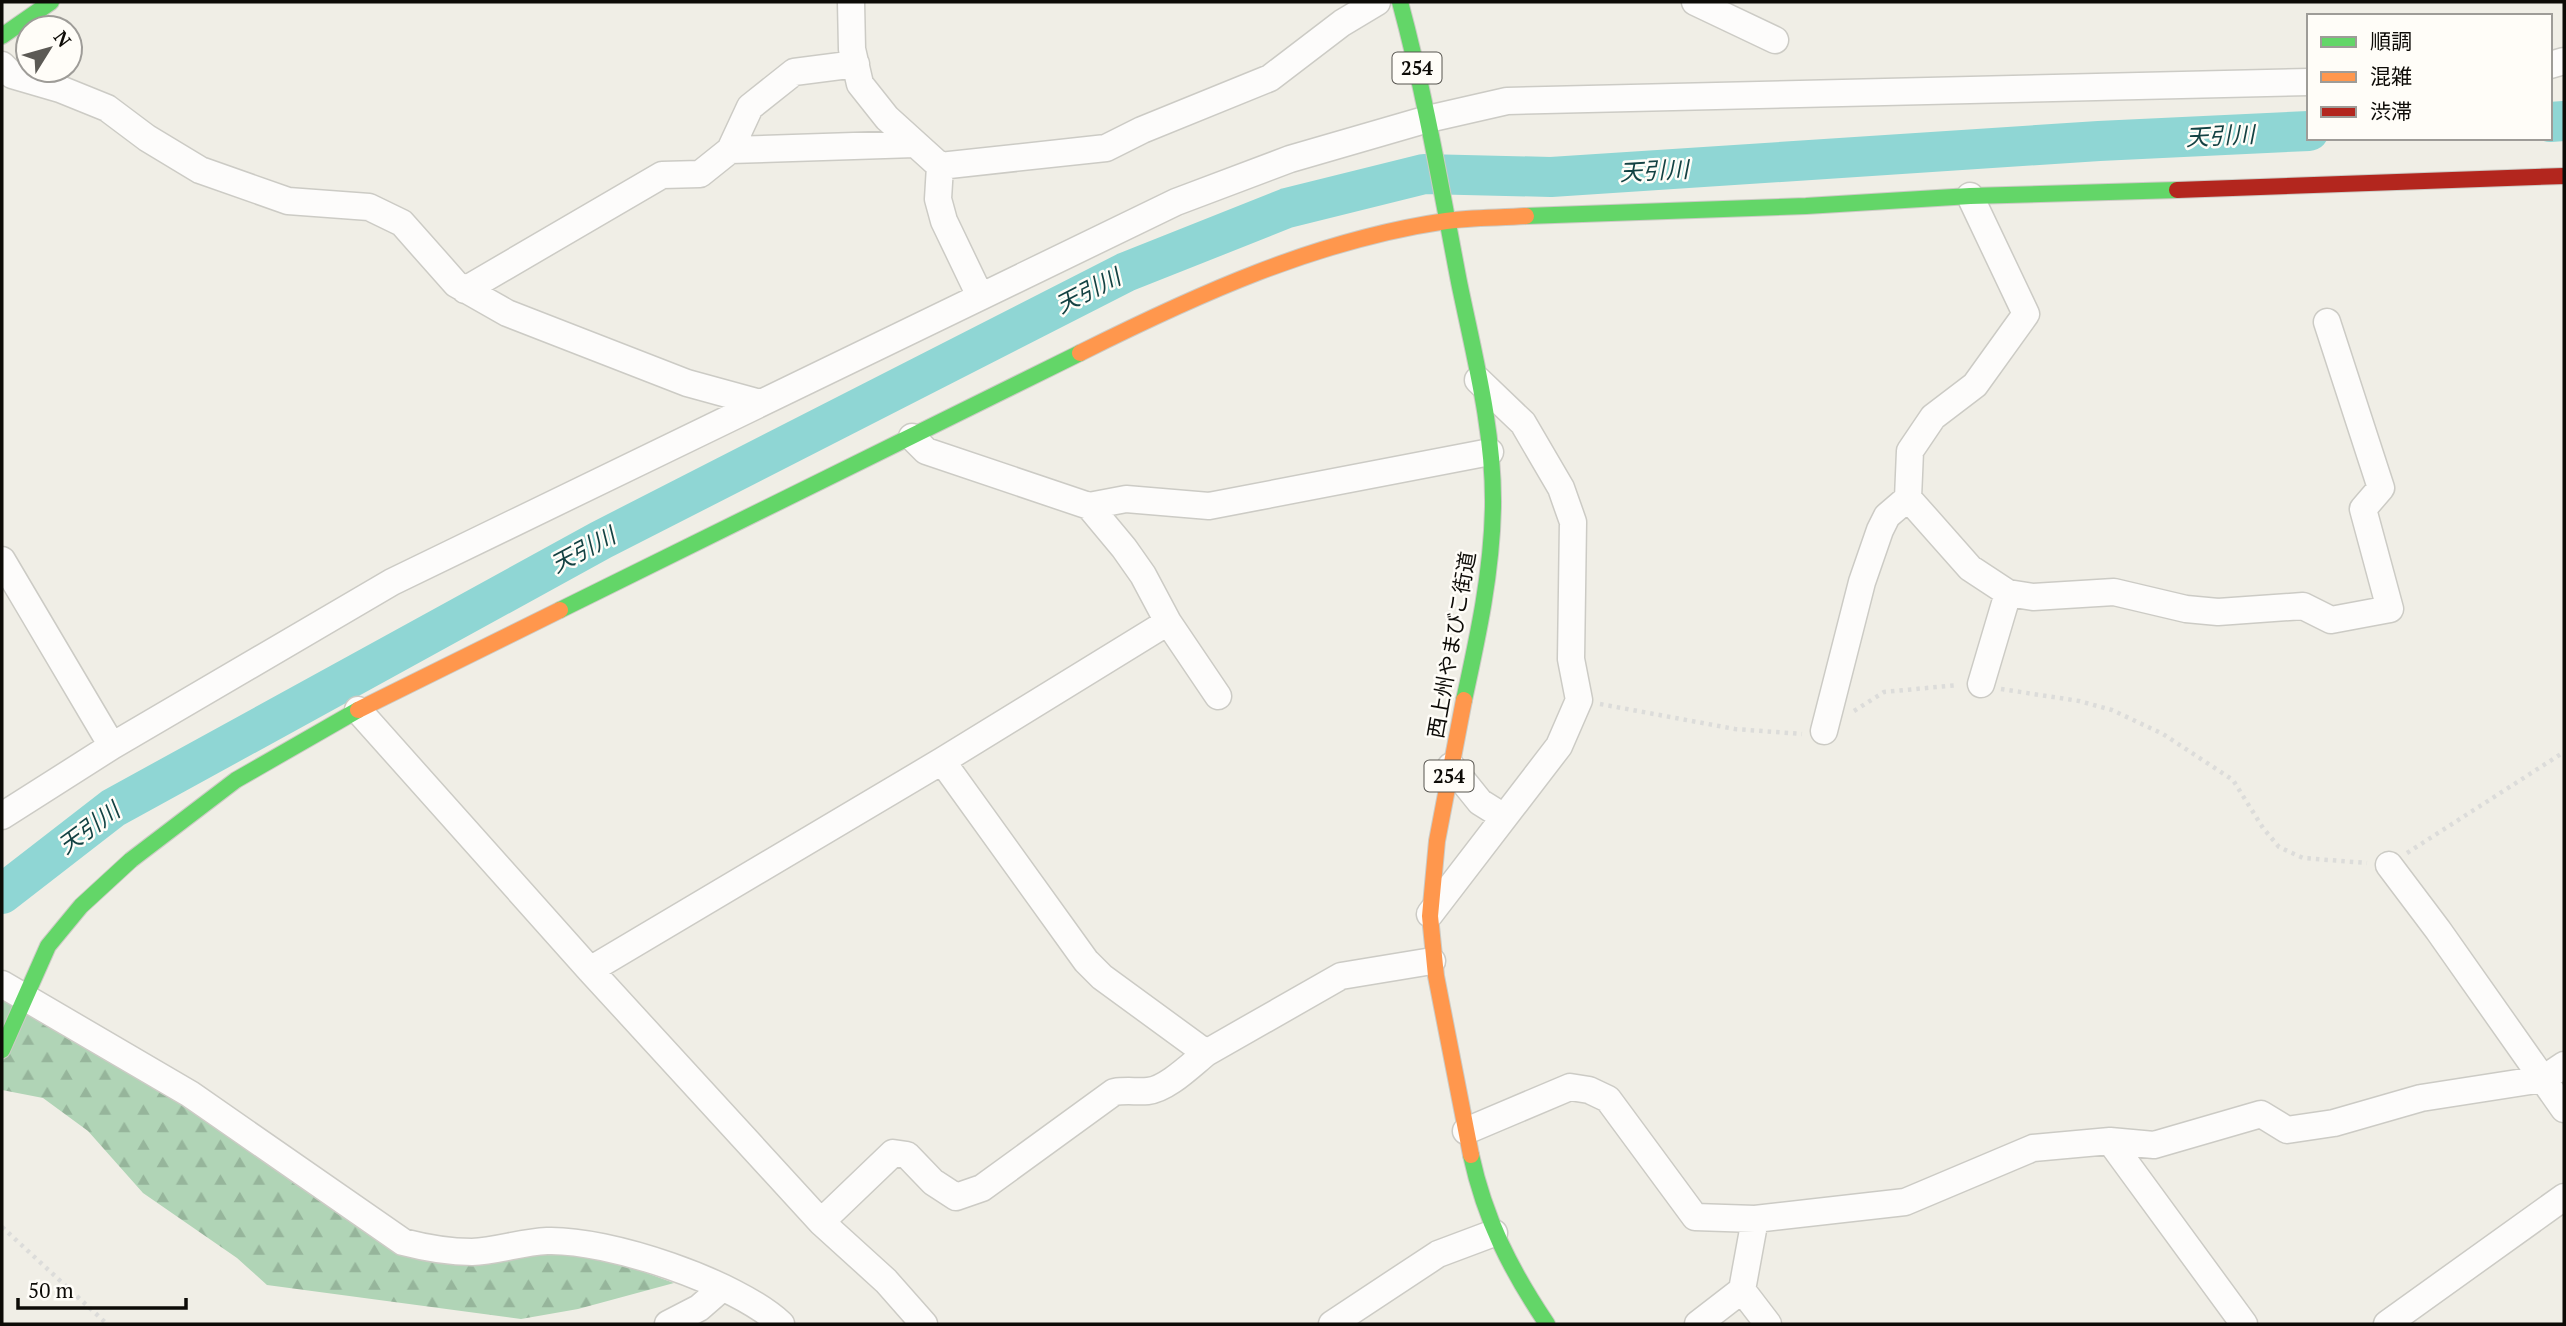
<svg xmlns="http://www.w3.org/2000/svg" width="2566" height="1326" viewBox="0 0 2566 1326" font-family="'PT Serif','Noto Sans JP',serif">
	<defs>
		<pattern id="forest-firs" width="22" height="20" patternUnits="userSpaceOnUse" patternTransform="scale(1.75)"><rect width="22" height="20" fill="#b0d4b6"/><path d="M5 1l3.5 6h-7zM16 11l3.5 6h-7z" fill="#96b59b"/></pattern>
	</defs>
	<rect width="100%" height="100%" fill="#f0eee6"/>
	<path fill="url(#forest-firs)" d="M2,999L187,1102L406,1255L550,1251L611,1260L674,1283L578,1309L521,1319L267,1285L237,1258L143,1193L88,1131L43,1098L2,1090Z"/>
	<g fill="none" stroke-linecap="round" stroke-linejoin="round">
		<path stroke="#8fd6d4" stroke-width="40" d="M2550,122L2564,121
			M2,894L113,808L601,540L1126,272L1287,208L1424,174L1551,177L2099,141L2309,131"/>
		<defs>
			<path id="street" d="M851,2L852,49L860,84L887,118L940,166L938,199L944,221L980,296
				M1695,2L1775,40
				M2,65L12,75L60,89L107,108L147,138L200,170L288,201L369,207L402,223L456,284L507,313L687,383L760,403
				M2550,65L2564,61
				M730,150L750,107L794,72L856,64
				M940,166L1106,148L1142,130L1270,78L1342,23L1377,2
				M1970,196L2026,314L1975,385L1933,417L1910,451L1908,498L1970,568L2008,593L1981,684
				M465,290L662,175L700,174L730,150L915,144
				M912,437L926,451L1089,506L1124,548L1143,575L1168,622L1218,696
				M1089,506L1126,499L1209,506L1490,452
				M2,560L112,746
				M2008,593L2033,597L2114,592L2186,609L2218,612L2303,606L2331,620L2390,609L2363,509L2381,488L2327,322
				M358,710L590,970L821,1222L886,1281L924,1324
				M1824,731L1862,582L1880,530L1887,516L1908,498
				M1451,766L1480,802L1504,817
				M2,816L112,746L392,582L1176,202L1290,159L1428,119L1507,101L2309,82
				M2389,865L2438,930L2564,1109
				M1430,914L1559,746L1579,700L1571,659L1573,522L1561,488L1523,423L1478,380
				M590,970L942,761L1168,622
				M2,984L190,1094L403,1242C426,1248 448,1252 472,1252C497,1251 522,1242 547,1241C608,1239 736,1282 781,1324
				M1206,1053L1341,976L1432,961
				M1466,1131L1570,1087L1589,1090L1608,1099L1695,1217L1755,1219L1905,1202L2033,1148L2110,1141L2154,1145L2261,1114L2287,1130L2334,1123L2421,1098L2543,1079L2564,1065
				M2110,1141L2244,1324
				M821,1222L893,1153L907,1155L933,1182L956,1197L982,1188L1114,1092C1127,1090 1137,1092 1148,1091C1167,1089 1191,1065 1206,1053L1102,977L1086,961L942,761
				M1742,1290L1768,1324
				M668,1324L699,1308L722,1288
				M1332,1324L1438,1254L1494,1233
				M1698,1324L1742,1290L1755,1219
				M2387,1324L2564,1197"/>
			<path id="fast" d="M1400,2C1425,94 1441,188 1459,282C1474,355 1494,430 1493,506C1492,572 1478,636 1464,700
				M2,36L51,2
				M1526,216L1806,206L1970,196L2177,190
				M560,610L1080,353
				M2,1050L48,946L81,906L131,860L236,780L358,710
				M1471,1155C1485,1219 1510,1269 1547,1324"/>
			<path id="slow" d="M1080,353C1196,295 1316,240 1446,221C1472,217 1500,218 1526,216
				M1464,700L1437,841L1430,916L1436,976L1471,1155
				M358,710L560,610"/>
			<path id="jam" d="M2177,190L2564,176"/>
		</defs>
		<use href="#street" stroke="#cccbc5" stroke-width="29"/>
		<use href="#fast" stroke="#cccbc5" stroke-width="18"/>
		<use href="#slow" stroke="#cccbc5" stroke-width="18"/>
		<use href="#jam" stroke="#cccbc5" stroke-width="18"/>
		<path stroke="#dcdcda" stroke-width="4.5" stroke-dasharray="3.5 5" stroke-linecap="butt" d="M2001,689L2079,701L2112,710L2163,734L2233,780L2263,828L2279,847L2303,858L2367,863
			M1600,704L1735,729L1802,734
			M1854,711L1884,692L1958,685
			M2407,853L2564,752
			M2,1227L107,1324"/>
		<use href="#street" stroke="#fdfcfb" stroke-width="26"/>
		<use href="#fast" stroke="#63d668" stroke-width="16"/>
		<use href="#slow" stroke="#ff974d" stroke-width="16"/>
		<use href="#jam" stroke="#b3261e" stroke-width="16"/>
	</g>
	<g text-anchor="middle" stroke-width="5" stroke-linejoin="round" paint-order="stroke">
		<g fill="#fffdf8" stroke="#56544f" stroke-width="2">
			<rect x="1392.5" y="52.5" width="49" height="31" rx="5"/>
			<rect x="1424.5" y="760.5" width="49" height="31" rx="5"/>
		</g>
		<g font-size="19" font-weight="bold" fill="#0d0b07">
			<text x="1417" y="75">254</text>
			<text x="1449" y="783">254</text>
		</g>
		<g font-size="21" fill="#0d0b07" stroke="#fffdf8">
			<text transform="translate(1452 645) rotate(-80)" y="7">西上州やまびこ街道</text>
		</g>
		<g font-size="23" font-style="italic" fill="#134243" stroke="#fffdf8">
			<text transform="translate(2220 136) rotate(-3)" y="8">天引川</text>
			<text transform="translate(1654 171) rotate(-3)" y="8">天引川</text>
			<text transform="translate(1088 291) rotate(-27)" y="8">天引川</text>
			<text transform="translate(583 550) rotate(-28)" y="8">天引川</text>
			<text transform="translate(89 828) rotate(-36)" y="8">天引川</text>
		</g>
	</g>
	<rect width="2566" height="1326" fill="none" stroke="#0d0b07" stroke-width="7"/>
	<rect x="2307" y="14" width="245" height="126" fill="#fffdf8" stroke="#9e9c98" stroke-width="2"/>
	<rect x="2321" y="37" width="35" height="10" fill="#63d668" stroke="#9e9c98" stroke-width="2"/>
	<text x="2370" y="49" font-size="21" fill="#0d0b07">順調</text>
	<rect x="2321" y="72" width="35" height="10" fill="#ff974d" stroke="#9e9c98" stroke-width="2"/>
	<text x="2370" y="84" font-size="21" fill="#0d0b07">混雑</text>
	<rect x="2321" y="107" width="35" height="10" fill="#b3261e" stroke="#9e9c98" stroke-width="2"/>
	<text x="2370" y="119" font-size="21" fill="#0d0b07">渋滞</text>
	<g transform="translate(49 49) rotate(53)"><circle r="33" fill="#fffdf8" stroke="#9e9c98" stroke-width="2"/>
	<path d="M0-5L12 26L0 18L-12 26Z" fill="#5c5a55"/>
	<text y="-10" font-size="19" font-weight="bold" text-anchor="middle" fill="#0d0b07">N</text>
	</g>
	<path d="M18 1298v10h168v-10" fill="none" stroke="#0d0b07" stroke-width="3.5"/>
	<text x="28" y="1298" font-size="21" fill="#0d0b07" stroke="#fffdf8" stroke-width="5" paint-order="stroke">50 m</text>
</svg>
